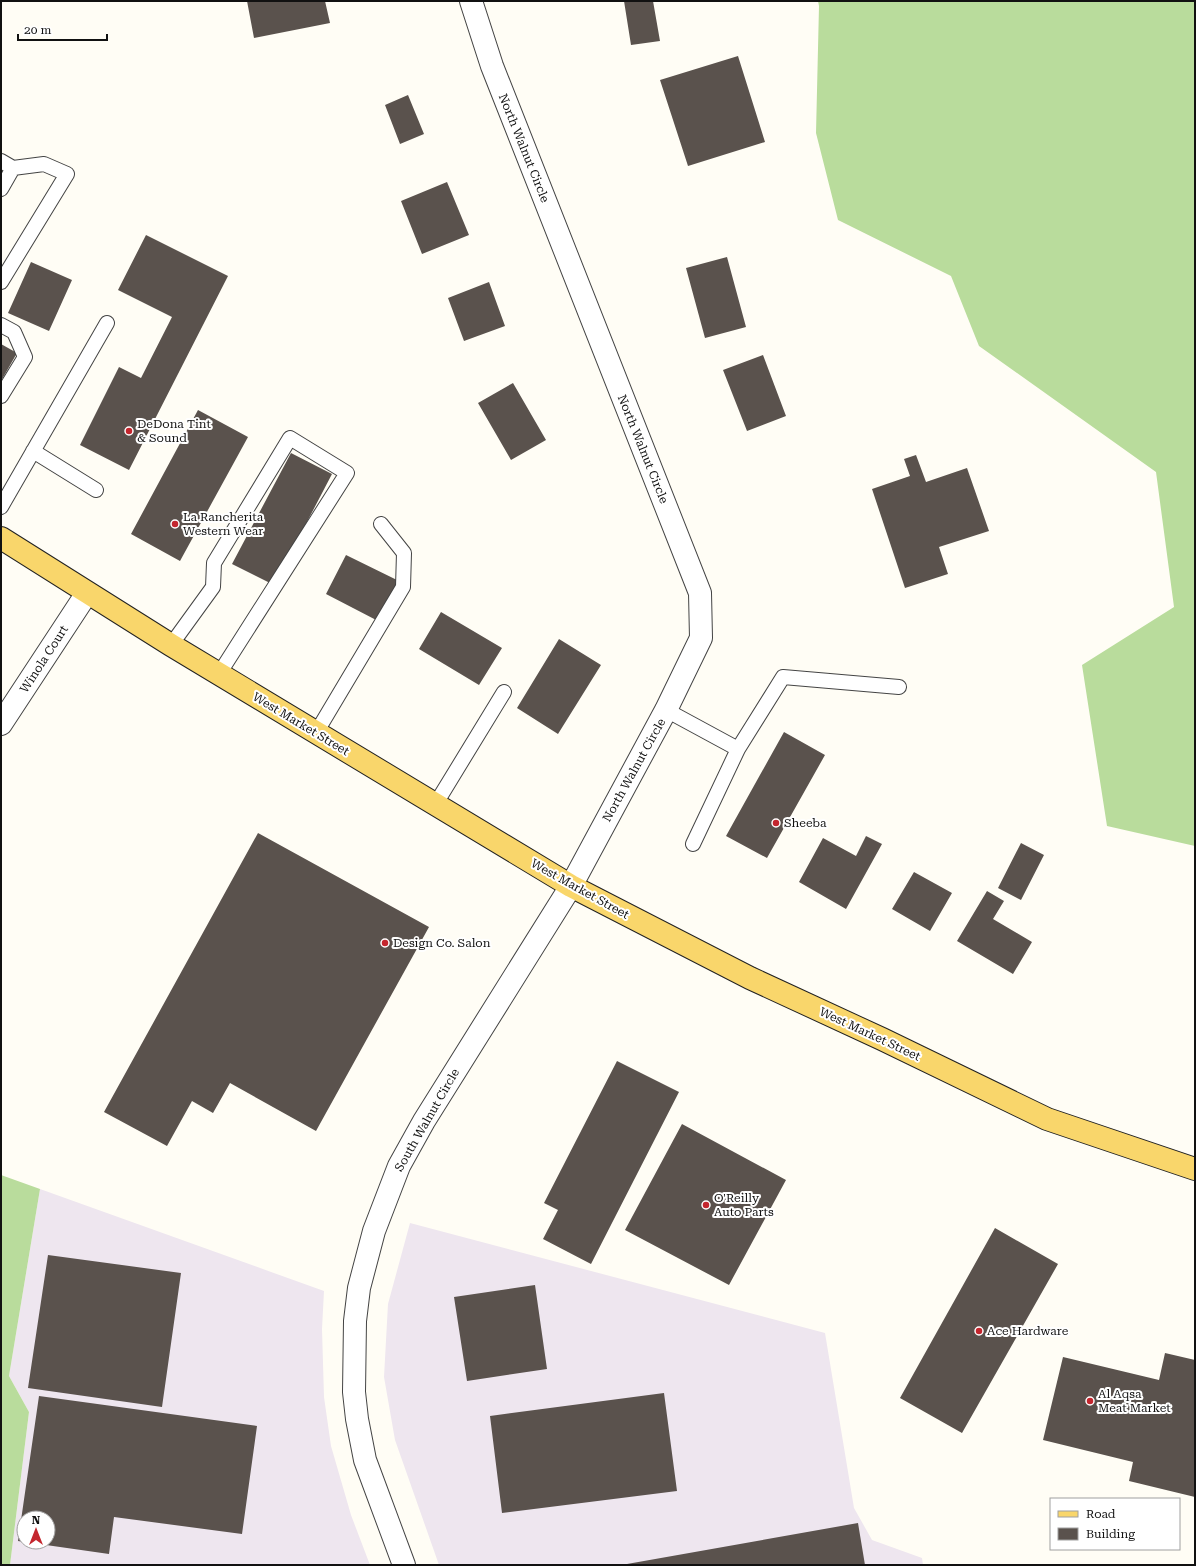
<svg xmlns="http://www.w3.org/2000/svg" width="1196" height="1566" viewBox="0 0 1196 1566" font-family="'Roboto Serif',serif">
	<rect width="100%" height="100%" fill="#fffdf5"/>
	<path fill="#eee6ef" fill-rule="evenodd" d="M40,1189L324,1291L322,1329L324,1397L331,1446L351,1515L370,1565H10L29,1412L9,1376ZM24,1518H48V1542H24Z
		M410,1223L825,1333L854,1508L872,1540L922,1558L923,1565H439L395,1440L384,1377L388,1304Z"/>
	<path fill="#b9dc9c" d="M818,1H1195V846L1107,826L1082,665L1174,607L1156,472L979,346L951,276L838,220L816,133L819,6Z
		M1,1175L40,1189L9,1376L29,1412L10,1565H1Z"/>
	<path fill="#5a524d" d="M247,1H325L330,23L254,38Z
		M624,1H653L660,41L631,45Z
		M738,56L765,142L688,166L660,80Z
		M408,95L424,134L400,144L385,105Z
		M447,182L469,235L422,254L401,201Z
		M146,235L228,276L129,470L80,445L119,367L141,378L172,317L118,290Z
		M727,257L746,327L705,338L686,268Z
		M31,262L72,280L49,331L8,313Z
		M489,282L505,326L464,341L448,298Z
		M1,344L17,353L1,381Z
		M763,355L786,416L747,431L723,370Z
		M513,383L546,440L511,460L478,403Z
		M198,410L248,437L180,561L131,534Z
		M291,453L332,474L274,585L232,564Z
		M916,455L926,482L967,468L989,531L939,547L948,574L905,588L872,489L910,476L904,459Z
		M346,555L401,582L380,622L326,594Z
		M441,612L502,648L479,685L419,649Z
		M559,639L601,665L558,734L517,708Z
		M784,732L825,755L767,858L726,836Z
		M258,833L429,927L316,1131L230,1083L213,1113L192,1101L167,1146L104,1112Z
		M866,836L882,844L846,909L799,882L823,838L856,856Z
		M1021,843L1044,855L1021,900L998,888Z
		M914,872L952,893L930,931L892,909Z
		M987,891L1004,901L993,919L1032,942L1013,974L957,941Z
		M617,1061L679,1092L591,1264L543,1239L558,1210L544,1203Z
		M682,1124L786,1180L729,1285L625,1230Z
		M995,1228L1058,1264L962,1433L900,1398Z
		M48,1255L181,1273L162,1407L28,1388Z
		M535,1285L547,1369L467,1381L454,1297Z
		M1165,1353L1195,1360V1497L1129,1481L1133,1462L1043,1440L1063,1357L1159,1380Z
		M664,1393L677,1491L502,1513L490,1416Z
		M39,1396L257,1426L242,1534L114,1517L109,1554L32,1543L48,1542V1518H24V1542L18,1541Z
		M858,1523L865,1565H627V1564Z"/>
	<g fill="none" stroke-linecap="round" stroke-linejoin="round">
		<defs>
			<path id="service" d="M1,161L13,168L44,164L67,174L1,282
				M1,189L13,168
				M1,325L14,332L25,357L1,396
				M33,451L96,490
				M1,507L107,323
				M171,645L213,587L214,563L290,438L347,473L219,674
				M666,710L738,749
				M316,733L403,587L404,553L381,524
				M435,805L504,692
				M693,844L738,749L783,677L899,687"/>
			<path id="minor" d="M1,724L87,593
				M404,1565L365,1460L357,1419L354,1392L355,1321L359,1288L374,1231L399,1166L424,1121L571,886L666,710L701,638L700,593L492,66L471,1"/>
			<path id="primary" d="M1,538L171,645L571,886L750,978L882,1039L1047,1119L1195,1169"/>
		</defs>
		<use href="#service" stroke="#444" stroke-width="16"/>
		<use href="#minor" stroke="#444" stroke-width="24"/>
		<use href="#primary" stroke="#222" stroke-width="24"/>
		<use href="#service" stroke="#fff" stroke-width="14"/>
		<use href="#minor" stroke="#fff" stroke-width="22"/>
		<use href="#primary" stroke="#f9d66b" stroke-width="22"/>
	</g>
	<g fill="#c4262e" stroke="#fff" stroke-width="1.5">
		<circle cx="129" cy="431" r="4"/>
		<circle cx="175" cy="524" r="4"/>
		<circle cx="776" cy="823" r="4"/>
		<circle cx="385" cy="943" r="4"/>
		<circle cx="706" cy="1205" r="4"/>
		<circle cx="979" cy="1331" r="4"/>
		<circle cx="1090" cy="1401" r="4"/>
	</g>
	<g text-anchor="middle" stroke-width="4" stroke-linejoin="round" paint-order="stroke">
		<g font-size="12" fill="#111" stroke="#fff">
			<text transform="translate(524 148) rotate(68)" y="4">North Walnut Circle</text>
			<text transform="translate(643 449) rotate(68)" y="4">North Walnut Circle</text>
			<text transform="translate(44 659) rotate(-57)" y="4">Winola Court</text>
			<text transform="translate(301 724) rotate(31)" y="4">West Market Street</text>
			<text transform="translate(634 770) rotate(-61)" y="4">North Walnut Circle</text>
			<text transform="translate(580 889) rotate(29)" y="4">West Market Street</text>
			<text transform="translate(870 1034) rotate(25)" y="4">West Market Street</text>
			<text transform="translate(427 1120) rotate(-60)" y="4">South Walnut Circle</text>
		</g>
		<g font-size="12" fill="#111" stroke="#fff" text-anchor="start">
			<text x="137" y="428">DeDona Tint<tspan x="137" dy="14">&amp; Sound</tspan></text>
			<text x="183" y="521">La Rancherita<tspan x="183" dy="14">Western Wear</tspan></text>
			<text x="784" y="827">Sheeba</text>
			<text x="393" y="947">Design Co. Salon</text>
			<text x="714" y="1202">O'Reilly<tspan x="714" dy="14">Auto Parts</tspan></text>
			<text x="987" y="1335">Ace Hardware</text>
			<text x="1098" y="1398">Al Aqsa<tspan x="1098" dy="14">Meat Market</tspan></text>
		</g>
	</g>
	<rect width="1196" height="1566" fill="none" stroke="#111111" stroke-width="4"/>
	<rect x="1050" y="1498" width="130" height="52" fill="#ffffff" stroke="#a0a0a0"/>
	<rect x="1058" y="1511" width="20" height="6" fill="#f9d66b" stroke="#a0a0a0"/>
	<text x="1086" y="1518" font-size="12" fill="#111111">Road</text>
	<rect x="1058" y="1528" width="20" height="12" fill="#5a524d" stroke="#a0a0a0"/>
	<text x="1086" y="1538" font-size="12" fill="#111111">Building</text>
	<g transform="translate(36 1530)"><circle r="19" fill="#ffffff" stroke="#a0a0a0"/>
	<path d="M0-3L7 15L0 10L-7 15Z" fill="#c4262e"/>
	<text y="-6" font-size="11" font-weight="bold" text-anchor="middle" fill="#111111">N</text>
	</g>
	<path d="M18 34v6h89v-6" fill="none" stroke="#111111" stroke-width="2"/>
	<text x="24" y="34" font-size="12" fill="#111111" stroke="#ffffff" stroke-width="3" paint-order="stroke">20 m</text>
</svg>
